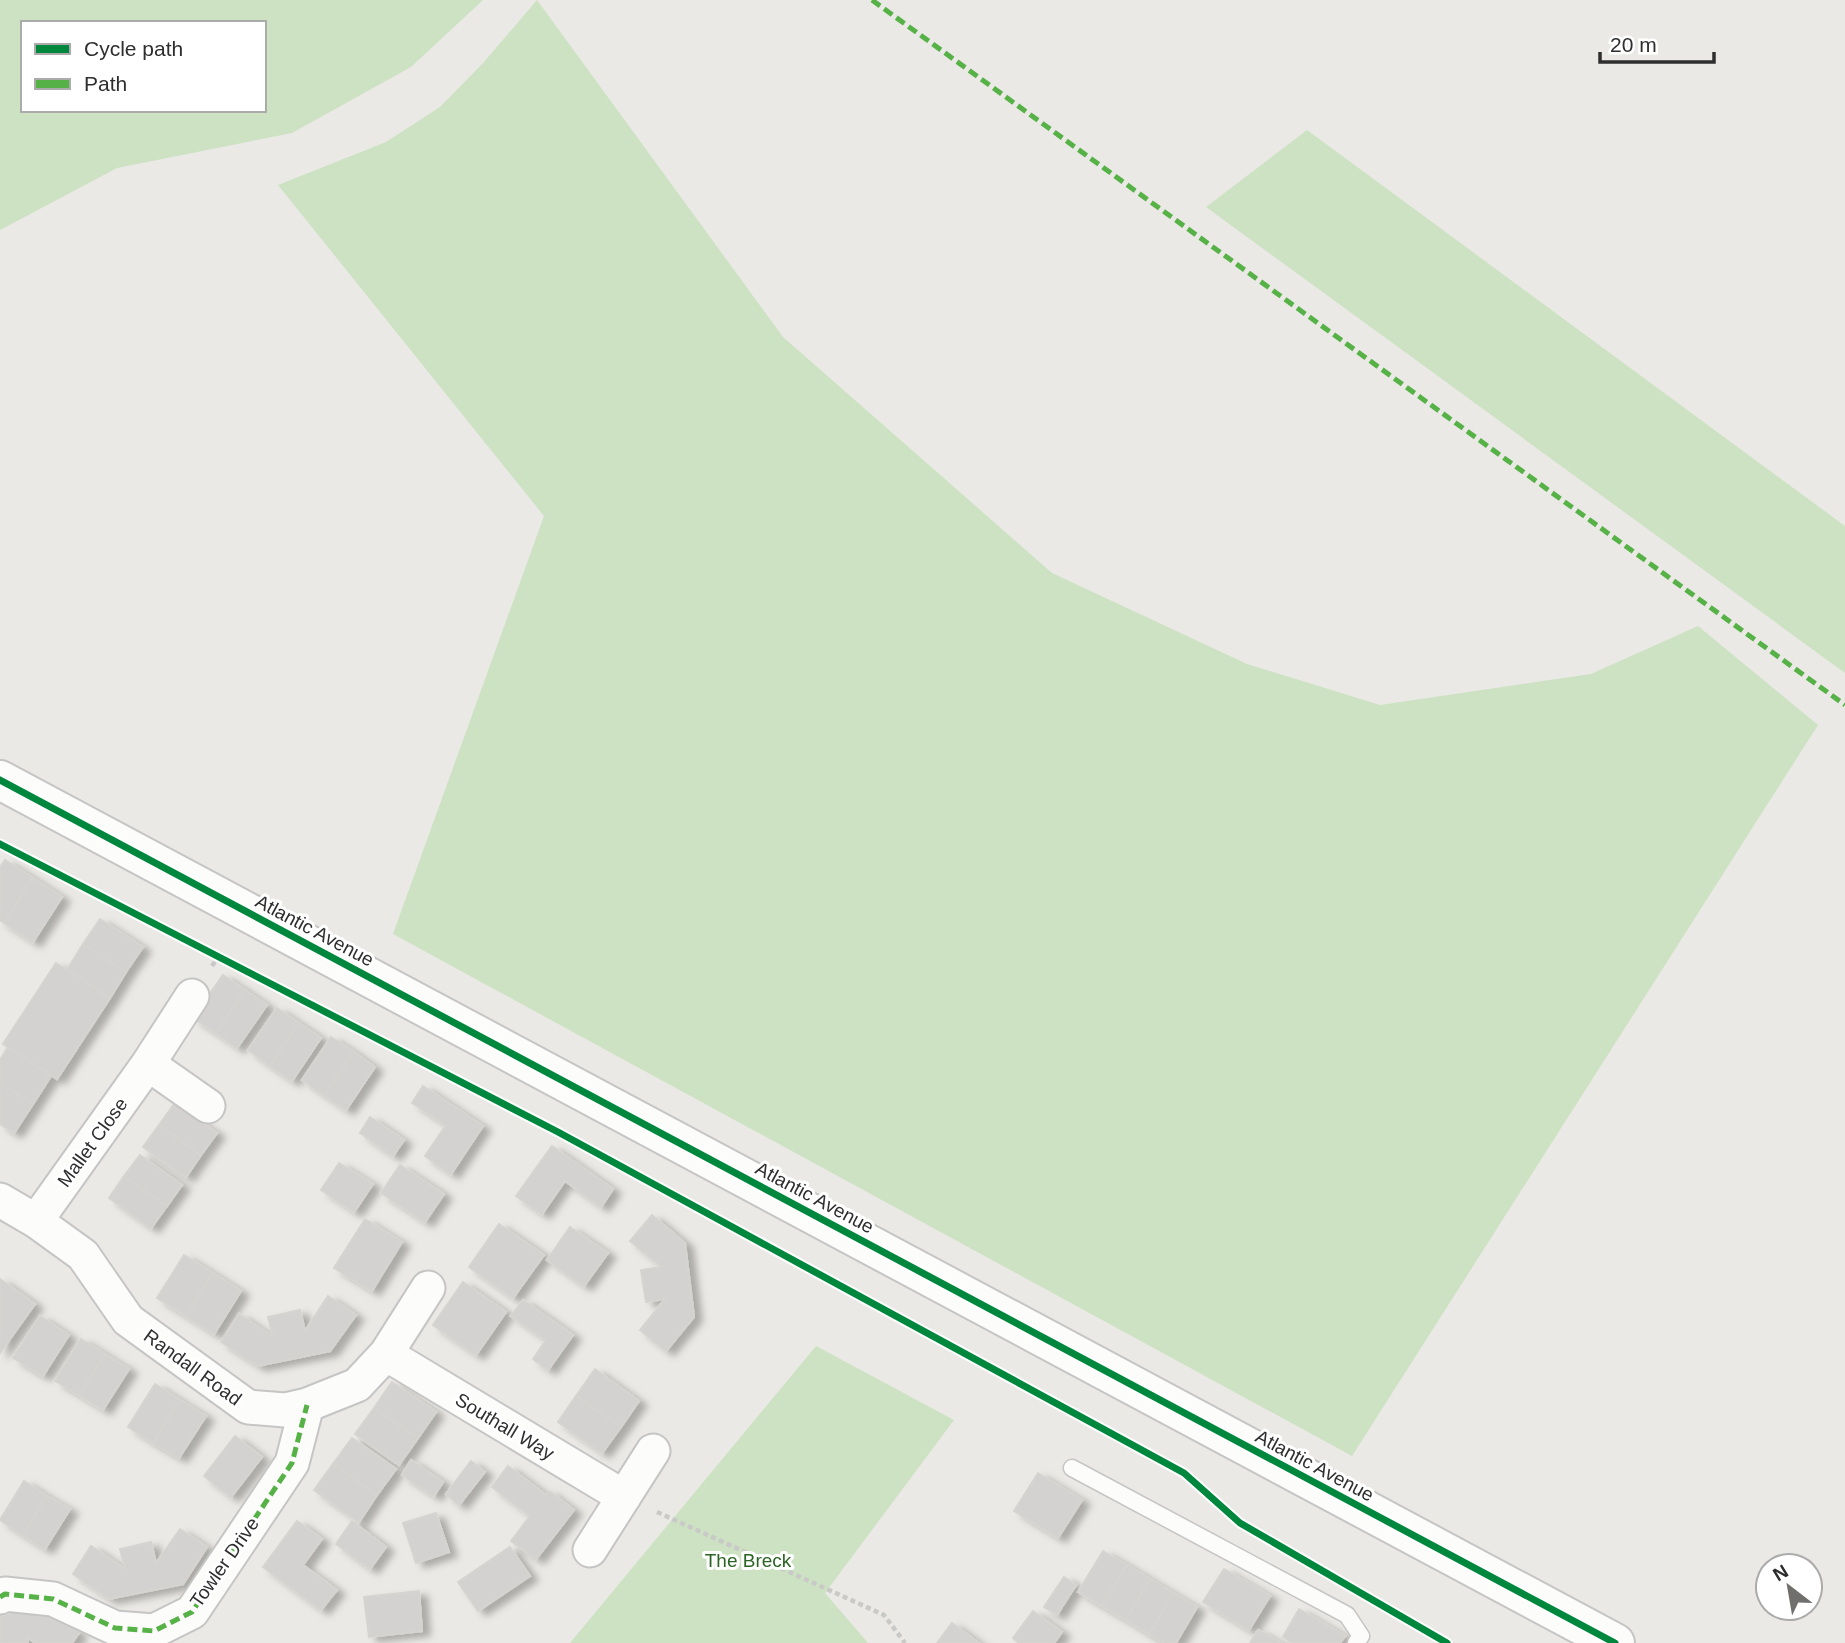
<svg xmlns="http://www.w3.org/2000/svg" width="1845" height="1643" viewBox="0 0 1845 1643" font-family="Arial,sans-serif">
	<defs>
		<filter id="shadow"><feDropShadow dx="8" dy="4.5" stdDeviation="3.5" flood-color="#0004"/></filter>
	</defs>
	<rect width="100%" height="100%" fill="#eae9e5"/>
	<path fill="#cce2c2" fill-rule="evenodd" d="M0,0H483L411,67L292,133L117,168L0,230ZM23,23H264V110H23Z
		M537,0L783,337L1052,573L1247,664L1380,705L1591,674L1698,626L1818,725L1352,1456L393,934L544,516L278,185L386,142L440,107L484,62Z
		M1307,130L1845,526V673L1206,207Z
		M816,1346L954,1420L825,1593L868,1643H570Z"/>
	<path fill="#d3d2d0" stroke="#d6d4d1" stroke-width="2" filter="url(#shadow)" d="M5,860L33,878L4,923L0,920V867Z
		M33,878L62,897L33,942L4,923Z
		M100,919L143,947L126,972L83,944Z
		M83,944L126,972L110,998L67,970Z
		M56,963L110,998L57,1079L3,1044Z
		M223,975L245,990L216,1033L193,1018Z
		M245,990L267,1005L237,1048L216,1033Z
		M277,1008L299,1023L270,1066L248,1050Z
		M299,1023L321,1038L292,1081L270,1066Z
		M331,1037L354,1052L324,1095L302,1080Z
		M8,1047L51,1076L33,1104L0,1083V1060Z
		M354,1052L375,1067L346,1110L324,1095Z
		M0,1083L33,1104L14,1133L0,1124Z
		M423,1086L483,1126L451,1174L425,1156L446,1125L412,1103Z
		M174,1104L217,1133L201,1155L159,1125Z
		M370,1117L404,1140L393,1156L360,1133Z
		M159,1125L201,1155L186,1177L143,1147Z
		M552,1146L613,1189L601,1207L565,1181L542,1214L516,1196Z
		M140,1155L182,1185L167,1206L124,1176Z
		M339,1163L373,1184L354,1212L321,1190Z
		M400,1165L444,1194L425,1222L381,1193Z
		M124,1176L167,1206L151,1228L109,1198Z
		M652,1215L685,1243L694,1317L666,1351L640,1330L665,1299L646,1302L641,1270L662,1267L630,1241Z
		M365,1219L402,1242L372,1291L334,1268Z
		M499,1224L544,1255L513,1298L469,1267Z
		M570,1227L608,1253L584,1286L547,1260Z
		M184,1255L213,1273L186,1316L157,1298Z
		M213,1273L241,1291L214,1334L186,1316Z
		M0,1279L35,1304L0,1353Z
		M463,1282L506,1312L476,1355L433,1325Z
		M328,1296L356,1315L330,1351L258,1366L221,1342L239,1314L273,1337L268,1317L300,1310L305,1331Z
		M523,1300L573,1335L548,1370L533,1359L546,1340L511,1316Z
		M40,1316L69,1335L43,1376L13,1358Z
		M81,1339L105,1354L79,1395L55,1381Z
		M105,1354L129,1369L103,1410L79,1395Z
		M595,1369L639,1401L621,1427L576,1396Z
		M392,1382L436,1412L418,1438L374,1408Z
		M155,1384L180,1400L153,1443L128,1427Z
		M576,1396L621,1427L602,1453L558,1422Z
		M180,1400L206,1416L179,1458L153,1443Z
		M374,1408L418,1438L399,1465L355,1434Z
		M235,1436L262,1457L231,1497L204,1476Z
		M352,1438L396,1469L377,1495L333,1464Z
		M411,1460L443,1482L434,1496L402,1475Z
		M471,1461L485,1472L459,1505L446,1494Z
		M333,1464L377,1495L359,1522L314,1490Z
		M508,1466L546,1495L549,1491L574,1510L536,1559L511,1541L530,1516L492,1487Z
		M1038,1473L1082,1500L1058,1538L1014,1511Z
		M24,1481L47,1496L23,1535L0,1520Z
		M47,1496L70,1509L45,1549L23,1535Z
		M436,1513L449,1552L416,1563L403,1523Z
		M297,1521L322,1539L303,1565L337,1590L321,1610L263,1567Z
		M352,1521L386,1547L370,1569L336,1544Z
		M180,1529L207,1547L183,1584L109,1599L73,1574L91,1546L125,1569L120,1549L151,1542L156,1563Z
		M510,1547L530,1576L478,1611L458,1582Z
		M1103,1551L1127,1565L1102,1606L1078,1592Z
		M1127,1565L1150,1579L1126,1620L1102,1606Z
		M1224,1569L1270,1596L1249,1630L1203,1602Z
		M1064,1577L1076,1585L1057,1615L1044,1607Z
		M1150,1579L1173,1593L1149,1634L1126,1620Z
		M419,1591L422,1631L369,1637L364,1597Z
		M1173,1593L1197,1607L1176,1643H1165L1149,1634Z
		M43,1608L79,1633L72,1643H35L27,1637L28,1643H0V1616Z
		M1299,1609L1345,1636L1340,1643H1293L1283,1637Z
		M1033,1611L1062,1632L1054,1643H1019L1013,1638Z
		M952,1623L979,1643H937Z
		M1258,1630L1281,1643H1250Z"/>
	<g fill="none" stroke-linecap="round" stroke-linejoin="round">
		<defs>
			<path id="service" d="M1072,1468L1347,1615L1361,1636L1356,1643"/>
			<path id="minor" d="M148,1064L208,1106
				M0,1200L36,1221L83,1255L128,1320L248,1407L285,1410L307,1405L357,1385L386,1354L428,1288
				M36,1221L148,1064L192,996
				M386,1354L624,1497
				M590,1550L653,1451
				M0,1597L5,1594L53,1599L115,1628L154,1631L192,1612L292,1463L307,1405"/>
			<path id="tertiary" d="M0,780L1615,1643"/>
		</defs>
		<use href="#service" stroke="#c5c5c5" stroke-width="19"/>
		<use href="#minor" stroke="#c5c5c5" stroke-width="37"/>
		<use href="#tertiary" stroke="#c5c5c5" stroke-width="42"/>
		<path stroke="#c9c9c8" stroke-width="4.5" stroke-dasharray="5 3.5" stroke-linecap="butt" d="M212,966L218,957
			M657,1512L884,1615L905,1643"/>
		<use href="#service" stroke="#fcfcfb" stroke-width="16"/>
		<use href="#minor" stroke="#fcfcfb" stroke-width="33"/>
		<use href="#tertiary" stroke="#fcfcfb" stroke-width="38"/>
		<path stroke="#56b246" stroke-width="5" stroke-dasharray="10 5" stroke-linecap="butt" d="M872,0L1845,705
			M0,1597L5,1594L53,1599L115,1628L154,1631L192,1612L292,1463L307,1405"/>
		<defs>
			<path id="cycleway" d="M0,780L1615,1643
				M0,844L558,1132L1184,1473L1240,1523L1447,1643"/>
		</defs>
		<use href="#cycleway" stroke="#fff" stroke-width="11"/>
		<use href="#cycleway" stroke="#00873e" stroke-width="7"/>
	</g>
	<g text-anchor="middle" stroke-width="6" stroke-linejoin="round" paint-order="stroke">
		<g font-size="19" fill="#2e2e2e" stroke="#fff">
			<text transform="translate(315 930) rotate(28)" y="7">Atlantic Avenue</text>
			<text transform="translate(92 1142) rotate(-54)" y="7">Mallet Close</text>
			<text transform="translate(815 1197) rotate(28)" y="7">Atlantic Avenue</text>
			<text transform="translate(193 1367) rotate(36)" y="7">Randall Road</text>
			<text transform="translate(505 1426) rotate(31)" y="7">Southall Way</text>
			<text transform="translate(1315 1465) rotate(28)" y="7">Atlantic Avenue</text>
			<text transform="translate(224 1562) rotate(-55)" y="7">Towler Drive</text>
		</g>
		<g font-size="19" fill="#2c6425" stroke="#fff">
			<text x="748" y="1567">The Breck</text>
		</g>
	</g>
	<rect x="21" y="21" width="245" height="91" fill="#ffffff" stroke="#ababab" stroke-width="2"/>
	<rect x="35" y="44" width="35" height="10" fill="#00873e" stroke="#ababab" stroke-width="2"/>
	<text x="84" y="56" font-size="21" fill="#2e2e2e">Cycle path</text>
	<rect x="35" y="79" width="35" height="10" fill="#56b246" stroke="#ababab" stroke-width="2"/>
	<text x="84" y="91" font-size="21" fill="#2e2e2e">Path</text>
	<g transform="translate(1789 1587) rotate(329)"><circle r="33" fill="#ffffff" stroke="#ababab" stroke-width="2"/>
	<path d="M0-5L12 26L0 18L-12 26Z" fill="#706f6e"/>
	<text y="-10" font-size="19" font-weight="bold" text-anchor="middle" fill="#2e2e2e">N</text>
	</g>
	<path d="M1600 52v10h114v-10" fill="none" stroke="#2e2e2e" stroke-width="3.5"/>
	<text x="1610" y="52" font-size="21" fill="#2e2e2e" stroke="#ffffff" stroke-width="5" paint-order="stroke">20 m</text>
</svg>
